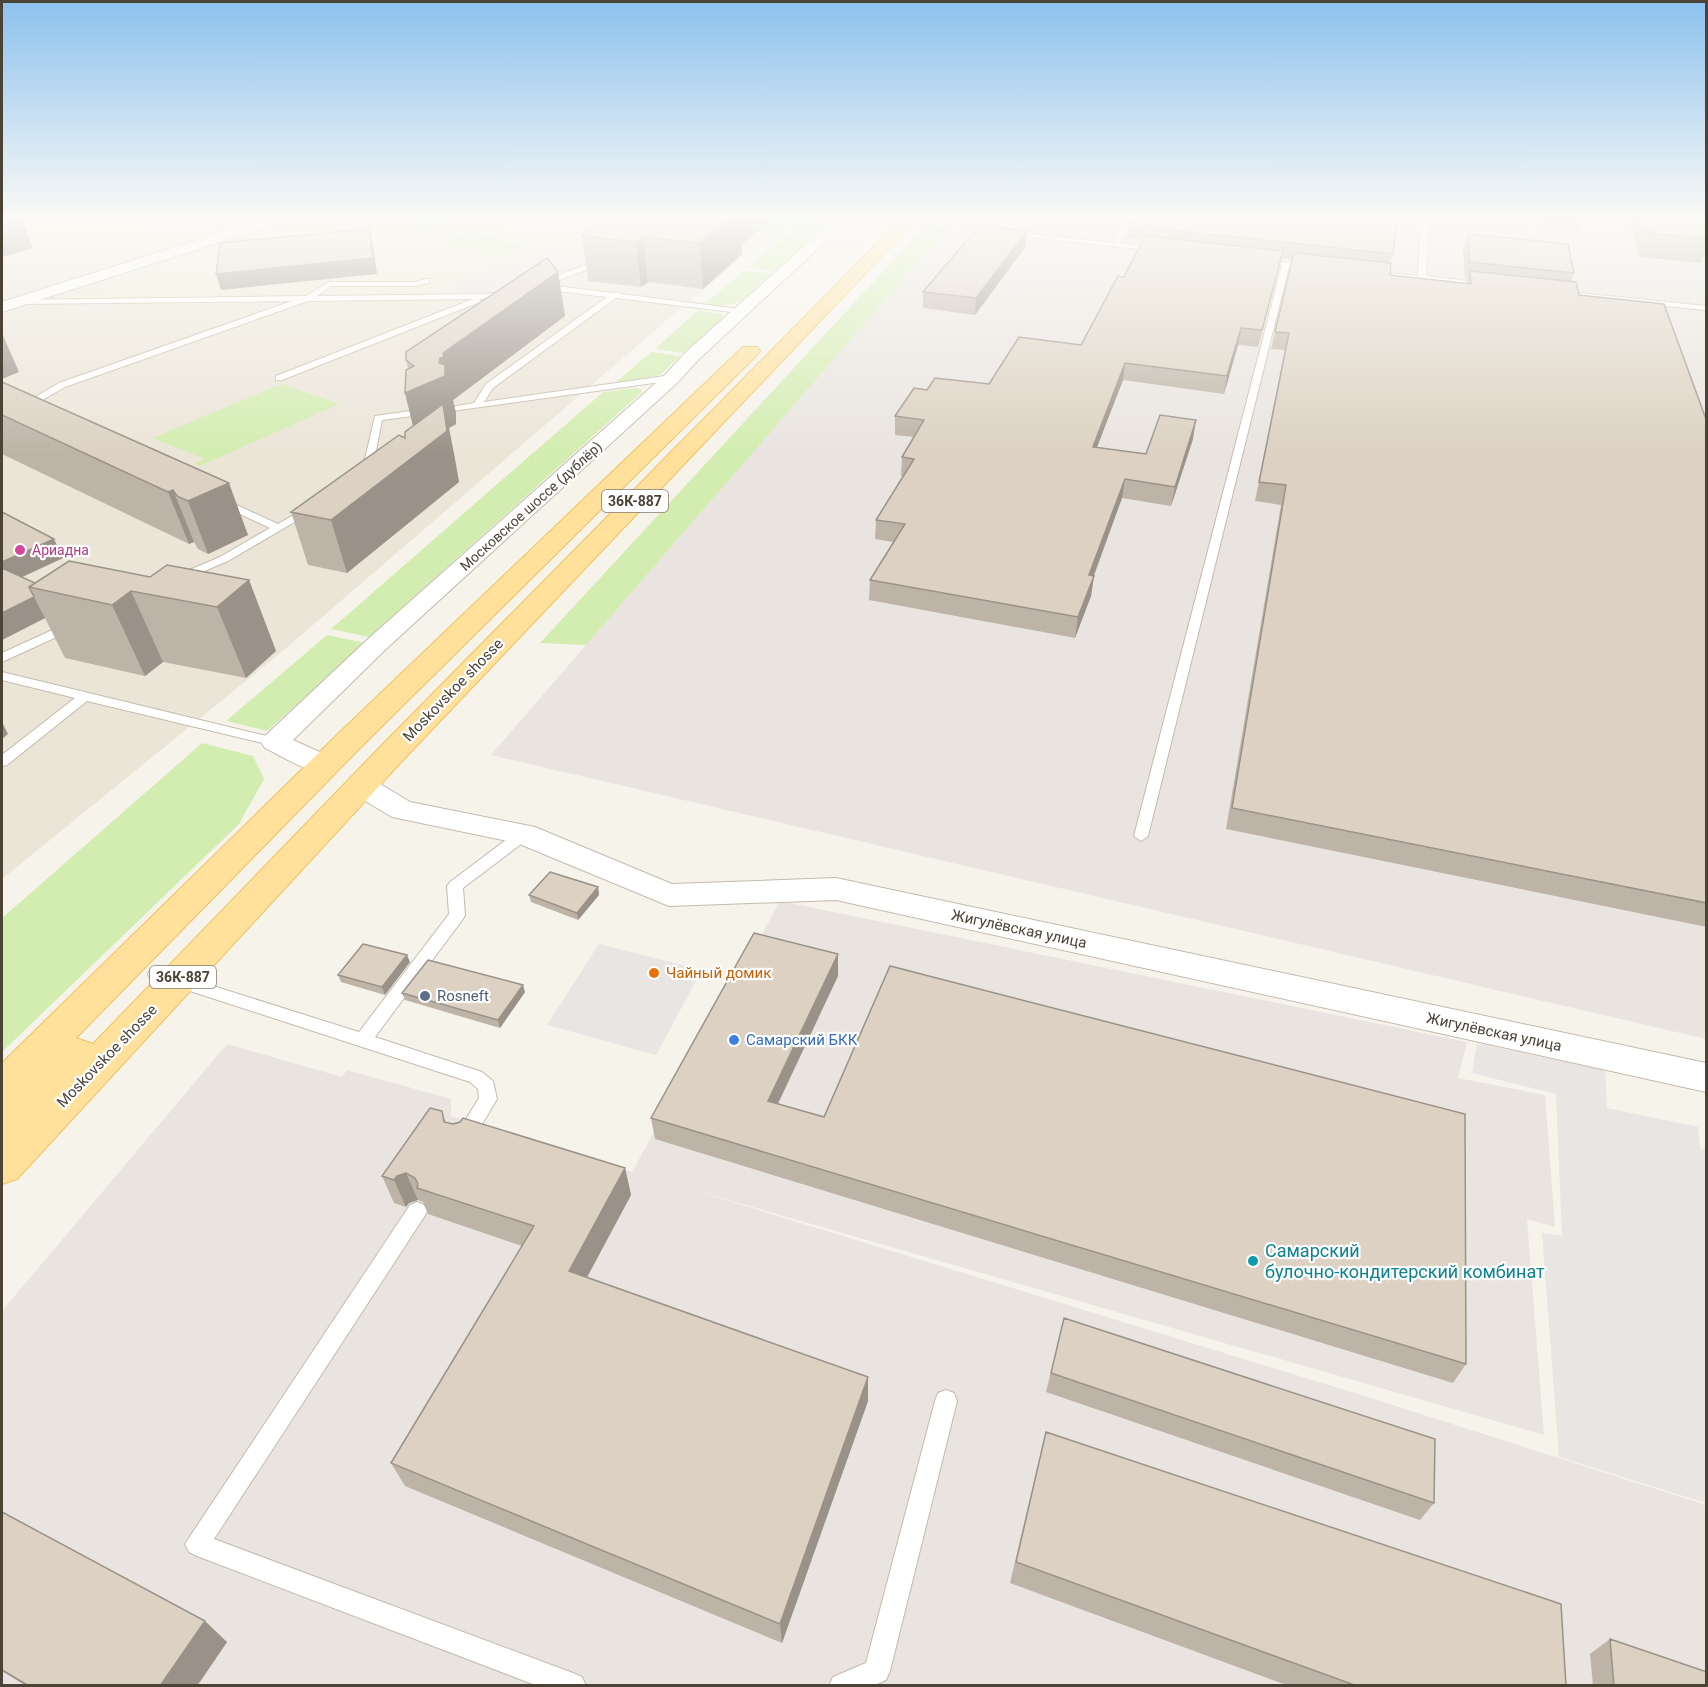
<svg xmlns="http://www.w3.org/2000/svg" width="1708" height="1687" viewBox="0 0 1708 1687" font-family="Roboto,sans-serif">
	<rect width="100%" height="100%" fill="#f6f3eb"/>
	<path fill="#ebe5d8" d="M2,218H792L667,320L284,650L2,879Z"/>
	<path fill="#e9e4df" d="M955,218H1702L1706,225V1039L491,755Z
		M780,901L1467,1042L1458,1078L1545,1095L1555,1227L1527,1219L1544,1435L683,1187L1358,1394L1706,1505V1685L2,1686V1311L227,1044L342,1077L347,1070L451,1099V1116L632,1172Z"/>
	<path fill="#f0e8d3" d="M10,218H143L158,223L2,269V220Z
		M320,218H463L559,244L424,294L70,298Z"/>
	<path fill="#d3edb1" d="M389,218H461L430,229Z
		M636,218H800L781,234L686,230Z
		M807,218H835L775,271L749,267Z
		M926,225L948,227L586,645L540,643Z
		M474,232L521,245L523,246L495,257L445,243L447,239Z
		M744,271L772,274C747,296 741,310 704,304Z
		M698,310L723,315V319L683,353L655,349Z
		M651,352L680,356L660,375L615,383Z
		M281,384L339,404L200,466L195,464L205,459L153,438Z
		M636,388L643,391L369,637L331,629L603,392Z
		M327,635L366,643L267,731L226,721Z
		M202,743L253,756L264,779L239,824L2,1052V918Z"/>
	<path fill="#e8e5e2" d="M558,250L591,261L504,293L481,295L445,290Z
		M599,944L702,970L656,1055L547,1025Z
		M1477,1043L1605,1070L1607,1108L1698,1127L1700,1148L1706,1150V1503L1559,1457L1542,1233L1562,1236L1556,1094L1472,1073Z"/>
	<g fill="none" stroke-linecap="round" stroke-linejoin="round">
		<defs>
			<path id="lane" d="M1129,218H1136L1120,243L1160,248H1163V252L888,221L892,219L1113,243Z
				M1421,218H1429L1426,276L1485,283L1489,285L1488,287L1369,275L1368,273L1372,271L1418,276Z
				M603,259L610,261L554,282V286L613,293L617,292L621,294L740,309L744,311L740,313L616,298L493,388L484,402L672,375L677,378L675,380L452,411V407L474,403L486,384L607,297L550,290L541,291L537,289L546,286L547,279Z
				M1261,259L1316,266L1312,268L1289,266L1148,836L1141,841L1134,836L1282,265L1258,263V259Z
				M426,279H429V283L415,286H331L317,296L486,294L511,291L515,293L480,299V302L282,380H276V376L473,299L308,301L65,387L44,399L40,419L32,417L37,396L59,383L292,301L19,304H16V300L306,296L329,282H415Z
				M1560,291L1706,306V310L1557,295V291Z
				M418,410L421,411V415L382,420L371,476L362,478L361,476L375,416Z
				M219,497L278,524L306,508L310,507L315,510L228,561L181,581H173V577L220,557L270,528L215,502V498Z
				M70,622L74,623V629L2,662V653Z
				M2,672L275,738L282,742L275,746L87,701L7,765L2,766V755L75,698L2,680Z
				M524,829L529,830L531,834L529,838L463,888L465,915L463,919L375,1037L482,1072L493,1081L497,1099L471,1143L464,1145L457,1143L455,1137L479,1098L478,1089L470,1082L150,978L148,974L150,970L156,968L359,1032L449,914L447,886L450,882L519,830Z
				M417,1202L424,1205L427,1211L424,1217L214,1539L573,1673L582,1677L586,1686H538L197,1556L189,1552L185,1544L410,1205Z
				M946,1390L954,1393L957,1401L890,1671L886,1680L873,1686H829L833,1677L866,1663L935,1401L938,1393Z"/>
			<path id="street" d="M267,218H287L285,221L2,312V302Z
				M836,218H851L698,360L678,382L386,649L293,740L335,759L339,765L335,771C312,777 286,758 265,748L261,742L265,736L368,639L666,374L686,352Z
				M362,777L372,779L410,802L535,827L672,884L836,878L1706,1063V1092L836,900L669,906L517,843L392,817L352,793L348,786L352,779Z"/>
			<path id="primary" d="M902,218H918L404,759L17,1179L2,1184V1063L339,733L743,347H757L760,351L757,355L361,747L76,1038L93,1044L382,745Z"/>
		</defs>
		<use href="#lane" stroke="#c3bbac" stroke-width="2"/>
		<use href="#street" stroke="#c3bbac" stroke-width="2"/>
		<use href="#primary" stroke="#eec261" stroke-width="2"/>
		<use href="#lane" fill="#fff" fill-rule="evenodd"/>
		<use href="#street" fill="#fff" fill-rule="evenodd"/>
		<use href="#primary" fill="#ffe19b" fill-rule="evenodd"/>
	</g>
	<path fill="#bdb4a7" d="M612,218H773L742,244V254L703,289L648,282L641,287L588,281L582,236Z
		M1539,218H1583L1578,231L1542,228Z
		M1629,218H1703L1707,228V249L1700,263L1639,257Z
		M1129,222L1393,254L1390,263V275L1466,283L1468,278H1465L1463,249L1468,234L1574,273L1571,281L1579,295L1707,422V927L1226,829L1281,505L1255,501L1285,350L1271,349L1293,259L1281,258L1258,347L1238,345L1224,394L1123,380L1097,447L1146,454L1193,439L1171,506L1122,498L1094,576L1091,596L1075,638L869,600L870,580L893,542L875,539L876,520L903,476H901L902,457L914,437L895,435V416L927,390L989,384L1081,345L1124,277L1144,239L1127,238Z
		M1026,246L975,315L923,308V292Z
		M558,272L565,316L453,400L456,413V424L449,428L454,454L459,482L347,573L308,565L291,512L405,438L413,426L405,393L408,369L406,360Z
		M2,382L248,535L208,554L198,549L194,542L189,544L2,454Z
		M2,512L63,558L22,577L35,583L150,577L249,580L276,651L246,678L163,662L145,676L65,658L45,618L2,640Z
		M598,887L599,895L578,920L531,902L529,895Z
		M410,962L385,995L341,982L338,975Z
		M838,976L778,1104L824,1117L1466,1364L1453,1383L655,1139L651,1118Z
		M525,992L500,1028L405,1000L402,993Z
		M442,1111L446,1123L625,1168L631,1195L587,1277L868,1377V1401L782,1643L405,1486L391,1463L522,1246L428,1214L423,1202L418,1200L409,1203L406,1207L394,1203L382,1176Z
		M1064,1318L1434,1503L1420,1520L1046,1392Z
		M1040,1456L1566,1686H1289L1010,1583Z
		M2,1512L227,1642L197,1686H26L2,1671Z
		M1610,1639L1707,1686H1593L1590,1654Z"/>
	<path fill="#9a9288" d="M729,218H773L742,244V254L703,289L699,243Z
		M21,219L33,248L2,257V224Z
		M369,229L373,244L377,274L221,290L216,274Z
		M1027,231L1026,246L975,315L976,298Z
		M643,237L648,282L641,287L636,242Z
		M1283,251L1279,267L1258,347L1262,330Z
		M558,272L565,316L453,400L456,413V424L449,428L454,454L459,482L347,573L331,520L417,442L405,393L439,363L440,358L443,353Z
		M1241,328L1238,345L1224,394L1227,376Z
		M2,333L19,372L2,379Z
		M1125,363L1123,380L1090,465L1093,447Z
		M1196,420L1193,439L1171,506L1175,487Z
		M1125,479L1122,498L1089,588L1094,576L1091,596L1075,638L1078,617L1089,575Z
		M229,483L248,535L208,554L188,501Z
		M173,490L194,542L189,544L168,492Z
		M54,539L63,558L5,585L2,577V562Z
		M249,580L276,651L246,678L217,607Z
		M131,591L163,662L145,676L112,605Z
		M34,597L45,618L2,640V613Z
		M2,722L8,734L2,739Z
		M598,887L599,895L578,920L577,913Z
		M838,954V976L769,1122L768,1101Z
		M407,955L410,962L385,995L382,987Z
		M523,985L525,992L500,1028L498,1020Z
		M625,1168L631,1195L577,1296L569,1271Z
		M406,1173L418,1200L409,1203L406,1207L394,1180L397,1176Z
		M868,1377V1401L782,1643L780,1624Z
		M205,1621L227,1642L197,1686H160Z"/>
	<path fill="#dcd1c2" stroke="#9a9288" stroke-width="1.5" d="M2,218H17L21,219L2,224Z
		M612,218H730L699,243L643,237L636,242L582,236L604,220Z
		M1132,218H1397L1393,254L1150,228L1151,225L1129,222Z
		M1644,218H1703L1707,228V239L1649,233Z
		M980,225L1027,231L976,298L923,292Z
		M369,229L373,258L216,274L220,243Z
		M1468,234L1568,244L1574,273L1470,262Z
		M1145,236L1283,251L1262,330L1241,328L1227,376L1125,363L1093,447L1146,454L1160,415L1196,420L1175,487L1125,479L1089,575L1094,576L1078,617L870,580L905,524L876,520L914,459L902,457L924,420L895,416L914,388L927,390L935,378L989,384L1019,337L1081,345L1118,276L1124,277Z
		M1294,253L1391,263L1390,275L1471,284L1470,271L1576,282L1579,295L1664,304L1707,422V903L1232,808L1286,485L1259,482L1289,333L1275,332Z
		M547,258L558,272L443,353L444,357L440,358L439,363L445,365V376L405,393L406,370L414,366L406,360V352Z
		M2,382L229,483L188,501L177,496L173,490L168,492L2,415Z
		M443,404L447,431L331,520L291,512L399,435L405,438V432Z
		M2,512L54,539L2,562Z
		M69,561L150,577L167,565L249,580L217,607L131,591L112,605L29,587Z
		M2,568L35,583L29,587L34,597L2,613Z
		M550,872L598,887L577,913L529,895Z
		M754,933L838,954L768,1101L824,1117L890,966L1465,1114L1466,1364L651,1118Z
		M363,944L407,955L382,987L338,975Z
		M428,960L523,985L498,1020L402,993Z
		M430,1108L442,1111L444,1122L453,1124L460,1122L463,1118L625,1168L569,1271L868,1377L780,1624L391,1463L534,1226L417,1188L418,1184L415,1178L406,1173L397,1176L394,1180L382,1176Z
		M1064,1318L1435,1439L1434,1503L1051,1373Z
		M1046,1432L1561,1604L1566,1686H1357L1016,1562Z
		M2,1512L205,1621L160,1686H29L2,1670Z
		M1610,1639L1707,1672V1686H1614Z"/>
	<linearGradient id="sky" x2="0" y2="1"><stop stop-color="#8cc1ee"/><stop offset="0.48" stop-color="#fbfaf6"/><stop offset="1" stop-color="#fbfaf6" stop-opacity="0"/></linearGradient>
	<rect width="1708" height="454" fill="url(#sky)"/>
	<circle fill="#d1479c" stroke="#fff" stroke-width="2" cx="20" cy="550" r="6"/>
	<circle fill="#e8710a" stroke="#fff" stroke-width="2" cx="654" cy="973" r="6"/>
	<circle fill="#5c6f8a" stroke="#fff" stroke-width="2" cx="425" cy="996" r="6"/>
	<circle fill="#3f7fe0" stroke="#fff" stroke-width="2" cx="734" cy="1040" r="6"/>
	<circle fill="#0f9aa8" stroke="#fff" stroke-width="2" cx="1253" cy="1261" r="6"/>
	<g text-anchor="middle" stroke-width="4.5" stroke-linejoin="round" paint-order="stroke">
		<g fill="#fff" stroke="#827b73" stroke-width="1.5">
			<rect x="602" y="490" width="66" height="22" rx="4.5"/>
			<rect x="150" y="966" width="66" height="22" rx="4.5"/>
		</g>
		<g font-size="14" font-weight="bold" fill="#4c4337">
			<text x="635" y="506">36К-887</text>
			<text x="183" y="982">36К-887</text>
		</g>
		<g font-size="14" fill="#4c4337" stroke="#fff">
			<text transform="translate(531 506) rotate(-42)" y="5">Московское шоссе (дублёр)</text>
		</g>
		<g font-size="14" fill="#b23c85" stroke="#fff" text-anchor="start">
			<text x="32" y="555">Ариадна</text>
		</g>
		<g font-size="15" fill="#4c4337" stroke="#fff">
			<text transform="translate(453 690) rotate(-46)" y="5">Moskovskoe shosse</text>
			<text transform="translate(1019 929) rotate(12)" y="5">Жигулёвская улица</text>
			<text transform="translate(1494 1032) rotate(12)" y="5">Жигулёвская улица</text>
			<text transform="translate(107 1056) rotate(-46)" y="5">Moskovskoe shosse</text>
		</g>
		<g font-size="15" fill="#c56008" stroke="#fff" text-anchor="start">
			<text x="666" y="978">Чайный домик</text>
		</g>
		<g font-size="15" fill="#4e5e75" stroke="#fff" text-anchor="start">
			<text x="437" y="1001">Rosneft</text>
		</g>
		<g font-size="15" fill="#366cbe" stroke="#fff" text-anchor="start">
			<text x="746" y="1045">Самарский БКК</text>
		</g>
		<g font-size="18" fill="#0d838f" stroke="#fff" text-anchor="start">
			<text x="1265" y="1257">Самарский<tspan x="1265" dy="21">булочно-кондитерский комбинат</tspan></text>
		</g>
	</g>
	<rect width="1708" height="1687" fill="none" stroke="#4c4337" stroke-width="6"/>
</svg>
